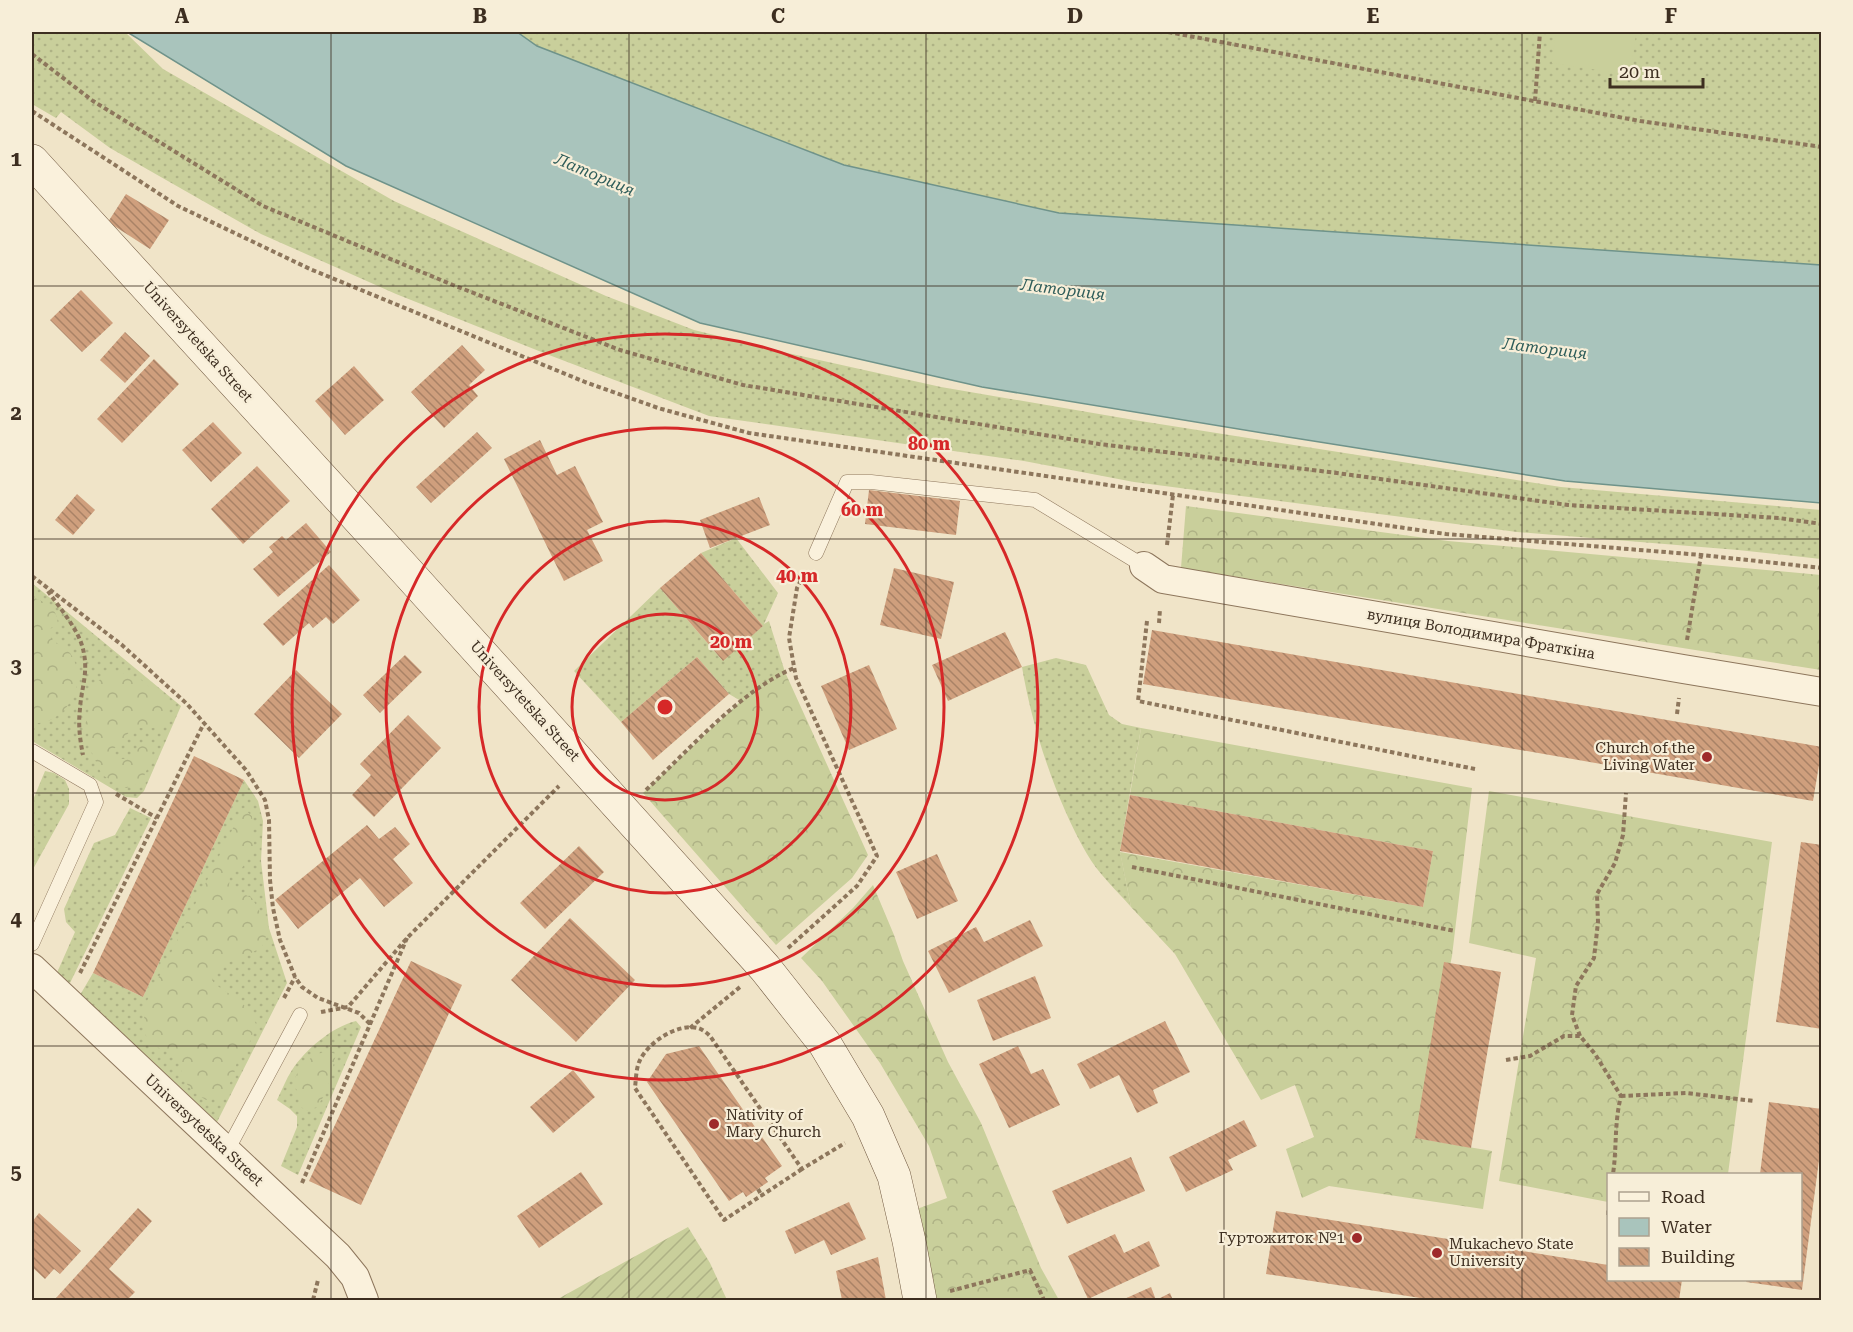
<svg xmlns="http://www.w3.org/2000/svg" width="1853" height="1332" viewBox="0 0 1853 1332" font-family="'Roboto Serif',serif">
	<defs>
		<pattern id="grass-dots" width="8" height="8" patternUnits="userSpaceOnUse" patternTransform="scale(1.5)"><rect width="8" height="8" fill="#c9cf9b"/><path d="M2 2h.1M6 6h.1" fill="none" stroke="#aeb285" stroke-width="1.8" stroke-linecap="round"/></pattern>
		<pattern id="forest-crowns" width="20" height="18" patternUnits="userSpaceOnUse" patternTransform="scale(1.5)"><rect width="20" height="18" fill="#c9cf9b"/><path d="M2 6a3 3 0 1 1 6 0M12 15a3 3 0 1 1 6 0" fill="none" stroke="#aeb285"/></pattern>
		<pattern id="garden-furrows" width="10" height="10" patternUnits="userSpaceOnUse" patternTransform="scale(1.5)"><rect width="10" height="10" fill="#c9cf9b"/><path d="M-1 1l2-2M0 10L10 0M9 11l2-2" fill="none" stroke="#aeb285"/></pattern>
		<pattern id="building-back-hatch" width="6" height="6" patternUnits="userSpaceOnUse" patternTransform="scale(1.5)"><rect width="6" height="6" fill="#cf9f7d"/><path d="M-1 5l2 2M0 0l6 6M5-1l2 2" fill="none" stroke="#a98266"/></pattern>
	</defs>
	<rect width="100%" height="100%" fill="#f0e4c8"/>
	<path fill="url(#grass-dots)" d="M32,32H125L163,69L394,201L606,296L694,330L783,352L941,387L1134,420L1561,487L1821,510V559L1738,550L1517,532L1134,482L1024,461L709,416L549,355L396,294L261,234L110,148L61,112L56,118L32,104Z
		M517,32H1821V265L1059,213L844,165L537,46Z
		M736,538L778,593L764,624L769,621L785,672L741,701L729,694L697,657L621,722L574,671L660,588L722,660L763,626L701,553Z
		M32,583L181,706L144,791L137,798L126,797L32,741Z
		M1056,658L1086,665L1109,715L1122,724L1141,728L1120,851L1131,907C1117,891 1097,872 1087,854C1056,801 1032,727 1022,667Z
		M45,771L54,773L65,780L69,789V804L32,871V800H33Z
		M244,780L258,801L263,821L261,861L269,928L287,983L217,1122L80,995L93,973L143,997Z
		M130,808L151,818L70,983L56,975L75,932L66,922L64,909L94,843L115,835Z
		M356,1021L361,1027L298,1175L281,1166L297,1127V1116L290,1109L277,1100C282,1090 286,1079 292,1070C306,1049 332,1027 356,1021Z"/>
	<path fill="url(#forest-crowns)" d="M1186,506L1448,541L1821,575V670L1181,568Z
		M32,597C47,603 56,606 58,624L49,629L51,639C56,643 66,648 70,653C86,675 75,709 50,720C45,723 37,723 32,724Z
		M111,669L140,679L170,704L167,722L153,728H133L112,751L116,759H127L146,741L153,743L152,758L141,783L126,788L102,775L92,753L86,722L91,701L90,689Z
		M785,672L868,855L852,878L776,945L643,793L741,701Z
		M1141,728L1472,788L1452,956L1415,1138L1492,1151L1483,1209L1329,1186L1302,1198L1286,1149L1314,1137L1295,1085L1261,1100L1175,954L1131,907L1120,852L1423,907L1433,851L1130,795Z
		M1489,791L1772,842L1728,1174H1608V1202L1499,1181L1536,958L1469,943Z
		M243,808L252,816L254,847L242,868L230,871L229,887L252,898L269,928L262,947L242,958L226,963L213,972V982C234,1000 243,996 256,1024L248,1047L238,1057L234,1074L224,1096L206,1100L192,1091L182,1077L181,1063L171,1051C141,1047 142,1028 146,1003Z
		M873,885L894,935L903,961L948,1062L981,1123L1041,1268L1059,1300H936L917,1209L947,1198L929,1146L880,1063L822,981L801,958L853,908Z
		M326,1051L336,1054L327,1091L317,1107L306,1111L299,1105L300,1094L293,1085C298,1066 308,1057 326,1051Z"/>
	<path fill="url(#garden-furrows)" d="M688,1227L710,1263L727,1300H556Z"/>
	<path fill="#c9cf9b" d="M1556,32H1613L1636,35L1630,75L1552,63Z"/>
	<path fill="#a9c4bc" stroke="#6f938a" stroke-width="1.5" d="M127,32H517L537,46L844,165L1059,213L1821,265V503L1565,481L1288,437L982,387L700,323L346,166Z"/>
	<path fill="url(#building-back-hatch)" d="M126,194L169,220L150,249L108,222Z
		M81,290L113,323L82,352L50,320Z
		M125,332L150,356L125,383L100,360Z
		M462,345L485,370L469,385L478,396L444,428L411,392Z
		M154,359L179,384L122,443L97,419Z
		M354,366L384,400L345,435L315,401Z
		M213,422L242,453L211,482L182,450Z
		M477,432L492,448L431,503L416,487Z
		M540,440L557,475L575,466L603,522L587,530L603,561L564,581L504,459Z
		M257,466L290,501L243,544L211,509Z
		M869,490L960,501L956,535L865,524Z
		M77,494L95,510L73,535L55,520Z
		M759,497L770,525L710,548L700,520Z
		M306,523L331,552L278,597L253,569L273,552L269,547L282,536L286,540Z
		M701,553L763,626L723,661L660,588Z
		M329,565L360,600L333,624L326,617L313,628L309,623L283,646L263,624Z
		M894,568L954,582L941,639L880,625Z
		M1152,630L1822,747L1813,801L1143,684Z
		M1005,632L1022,667L948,701L932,665Z
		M405,655L422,672L380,713L363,695Z
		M697,657L729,694L653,760L621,722Z
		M869,665L897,729L849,750L821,686Z
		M296,670L342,714L299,758L254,714Z
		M408,715L441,748L374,817L352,795L371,775L360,764Z
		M194,756L244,780L143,997L93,973Z
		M1130,795L1433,851L1423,907L1120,851Z
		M367,825L379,839L395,827L410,844L393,859L413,883L384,907L360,878L298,929L275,900Z
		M1801,842L1822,845V1029L1776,1022Z
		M579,846L604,872L545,929L520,903Z
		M937,854L958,901L917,919L896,872Z
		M570,918L635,980L576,1042L511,980Z
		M1030,920L1043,946L949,993L928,951L976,927L984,942Z
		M411,961L462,985L361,1205L309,1181Z
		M1444,962L1501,972L1471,1148L1415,1138Z
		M1035,976L1051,1018L993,1041L977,1000Z
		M1165,1021L1190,1072L1153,1090L1158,1103L1137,1113L1119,1075L1090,1089L1077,1064Z
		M699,1046L782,1166L765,1178L768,1182L746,1197L743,1192L729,1201L647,1082L666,1054Z
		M1018,1046L1031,1074L1043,1069L1060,1105L1009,1128L979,1064Z
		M573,1070L595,1097L553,1133L530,1107Z
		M1769,1102L1822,1109V1137L1802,1290L1746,1282L1747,1280H1800V1174H1760Z
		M1244,1120L1257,1146L1228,1160L1233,1170L1186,1192L1169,1157Z
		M1131,1157L1145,1191L1067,1224L1052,1191Z
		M581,1172L603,1204L539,1248L517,1216Z
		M849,1202L866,1239L831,1255L824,1240L795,1254L785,1231Z
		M138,1208L152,1221L109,1269L135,1292L127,1300H59L56,1298Z
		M1276,1211L1608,1265V1280H1682L1679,1300H1433L1266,1274Z
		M39,1213L81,1251L60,1274L54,1269L45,1279L32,1267V1222Z
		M1115,1234L1124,1253L1149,1241L1160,1266L1088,1299L1068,1256Z
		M878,1257L886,1300H842L836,1271Z
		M1151,1287L1156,1300L1170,1293L1173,1300H1122Z"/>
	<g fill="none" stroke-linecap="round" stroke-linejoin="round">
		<defs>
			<path id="service" d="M816,553L847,482H871L1035,500L1144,566
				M32,751L90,785L96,802L32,944
				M227,1151L300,1015"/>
			<path id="minor" d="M1144,566L1163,579L1683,669L1822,692
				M32,968L338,1256L355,1277L364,1300"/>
			<path id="secondary" d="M32,161L401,565L765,968L825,1044L868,1116L894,1176L909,1241L920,1300"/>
		</defs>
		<use href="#service" stroke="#8d765c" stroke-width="15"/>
		<use href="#minor" stroke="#8d765c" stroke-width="30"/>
		<use href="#secondary" stroke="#6f573f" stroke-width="34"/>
		<path stroke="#8d765c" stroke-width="4" stroke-dasharray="4.5 3" stroke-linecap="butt" d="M1168,32L1640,121L1822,147
			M32,54L93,101L263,206L453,285L620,350L743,385L1099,444L1337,473L1568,505L1779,518L1822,524
			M1535,101L1540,32
			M32,111L178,206L310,269L585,382L658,408L749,433L1446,534L1701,555L1822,568
			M1167,545L1173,495
			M32,576L122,645L187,704L246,770L265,800L269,820L270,880L273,908L280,940L295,977L302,987L318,998L359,1013L370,1024
			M48,591C61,610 81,632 84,654C88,674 81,690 80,709C78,725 80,740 83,755
			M1147,621L1138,701L1475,769
			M1159,623L1160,609
			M1687,640L1701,555
			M1677,714L1679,698
			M646,790C689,750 741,690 794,668
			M116,794L157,818
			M1132,867L1455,931
			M788,948L857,886L877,856L796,678L789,638L797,588L805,572
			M80,973L204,723
			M284,998L295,977
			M321,1012L348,1007L407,938L559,786
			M690,1028L740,987
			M1580,1036L1572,1015L1576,986L1594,958L1598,922L1597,894L1615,863L1623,835L1626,793
			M1506,1060L1530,1056L1564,1036H1580L1595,1054L1621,1096C1614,1124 1617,1147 1613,1174
			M1621,1096L1686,1093L1754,1101
			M802,1169L724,1220L635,1088C636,1079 636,1068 640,1060C649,1042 677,1023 698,1028C702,1029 707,1033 710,1036L802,1169L845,1143
			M302,1183L407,938
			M758,1189L762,1196
			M1608,1215V1208
			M950,1291L1030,1270L1044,1300
			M313,1300L318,1280"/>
		<use href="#service" stroke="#faf1dc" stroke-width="14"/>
		<use href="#minor" stroke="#faf1dc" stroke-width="28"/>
		<use href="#secondary" stroke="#faf1dc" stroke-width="33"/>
	</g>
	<path fill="none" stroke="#3d2e20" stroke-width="1.5" stroke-opacity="0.55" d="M331,32V1300M629,32V1300M926,32V1300M1224,32V1300M1522,32V1300M32,286H1822M32,539H1822M32,793H1822M32,1046H1822"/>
	<g fill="none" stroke="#d62828" stroke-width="3">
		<circle cx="665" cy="707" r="93"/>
		<circle cx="665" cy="707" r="186"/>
		<circle cx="665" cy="707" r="279"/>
		<circle cx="665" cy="707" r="373"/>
	</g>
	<g fill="#9e2a2b" stroke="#f7eed8" stroke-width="2">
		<circle cx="1707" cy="757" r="6"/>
		<circle cx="714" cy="1124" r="6"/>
		<circle cx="1357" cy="1238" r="6"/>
		<circle cx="1437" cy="1253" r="6"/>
	</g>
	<g text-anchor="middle" stroke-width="4.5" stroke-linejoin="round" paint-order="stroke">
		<g font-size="15" fill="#3d2e20" stroke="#f7eed8">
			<text transform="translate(198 342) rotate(48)" y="5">Universytetska Street</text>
			<text transform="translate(1481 634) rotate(10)" y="5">вулиця Володимира Фраткіна</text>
			<text transform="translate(525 701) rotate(48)" y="5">Universytetska Street</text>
			<text transform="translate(204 1130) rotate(43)" y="5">Universytetska Street</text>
		</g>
		<g font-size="15" fill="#3d2e20" stroke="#f7eed8" text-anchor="end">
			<text x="1695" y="753">Church of the<tspan x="1695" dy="17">Living Water</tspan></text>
			<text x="726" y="1120" text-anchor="start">Nativity of<tspan x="726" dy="17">Mary Church</tspan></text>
			<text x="1345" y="1243">Гуртожиток №1</text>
			<text x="1449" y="1249" text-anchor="start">Mukachevo State<tspan x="1449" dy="17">University</tspan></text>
		</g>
		<g font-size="16" font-style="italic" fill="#2f5d5a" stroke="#f7eed8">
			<text transform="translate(595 174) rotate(23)" y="6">Латориця</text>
			<text transform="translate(1063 289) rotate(7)" y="6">Латориця</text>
			<text transform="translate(1545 348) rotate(7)" y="6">Латориця</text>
		</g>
	</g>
	<circle cx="665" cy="707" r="9" fill="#d62828" stroke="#f7eed8" stroke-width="3"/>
	<g font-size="18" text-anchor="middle" font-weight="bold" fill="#d62828" stroke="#f7eed8" stroke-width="4.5" stroke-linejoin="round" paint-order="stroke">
		<text x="929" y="450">80 m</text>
		<text x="862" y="516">60 m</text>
		<text x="797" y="582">40 m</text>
		<text x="731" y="648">20 m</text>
	</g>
	<rect width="1853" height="1332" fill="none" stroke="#f7eed8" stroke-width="66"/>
	<rect x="1607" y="1173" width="195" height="108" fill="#f7eed8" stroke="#ada18e" stroke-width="1.5"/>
	<rect x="1619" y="1192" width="30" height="9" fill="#faf1dc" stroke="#ada18e" stroke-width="1.5"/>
	<text x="1661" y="1203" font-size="18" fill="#3d2e20">Road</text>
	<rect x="1619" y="1218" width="30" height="18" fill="#a9c4bc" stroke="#ada18e" stroke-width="1.5"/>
	<text x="1661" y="1233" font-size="18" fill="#3d2e20">Water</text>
	<rect x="1619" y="1248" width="30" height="18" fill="url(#building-back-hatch)" stroke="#ada18e" stroke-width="1.5"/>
	<text x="1661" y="1263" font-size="18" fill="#3d2e20">Building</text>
	<path d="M1610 78v9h93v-9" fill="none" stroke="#3d2e20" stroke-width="3"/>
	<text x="1619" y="78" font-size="18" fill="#3d2e20" stroke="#f7eed8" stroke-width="4.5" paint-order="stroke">20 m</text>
	<rect x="33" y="33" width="1787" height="1266" fill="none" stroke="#3d2e20" stroke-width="2"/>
	<g font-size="20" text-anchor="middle" font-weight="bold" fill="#3d2e20">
		<text x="182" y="23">A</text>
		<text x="480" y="23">B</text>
		<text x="778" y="23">C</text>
		<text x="1075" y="23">D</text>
		<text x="1373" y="23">E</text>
		<text x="1671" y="23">F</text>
		<text x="16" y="166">1</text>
		<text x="16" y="420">2</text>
		<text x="16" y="673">3</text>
		<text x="16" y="926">4</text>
		<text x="16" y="1179">5</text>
	</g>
</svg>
